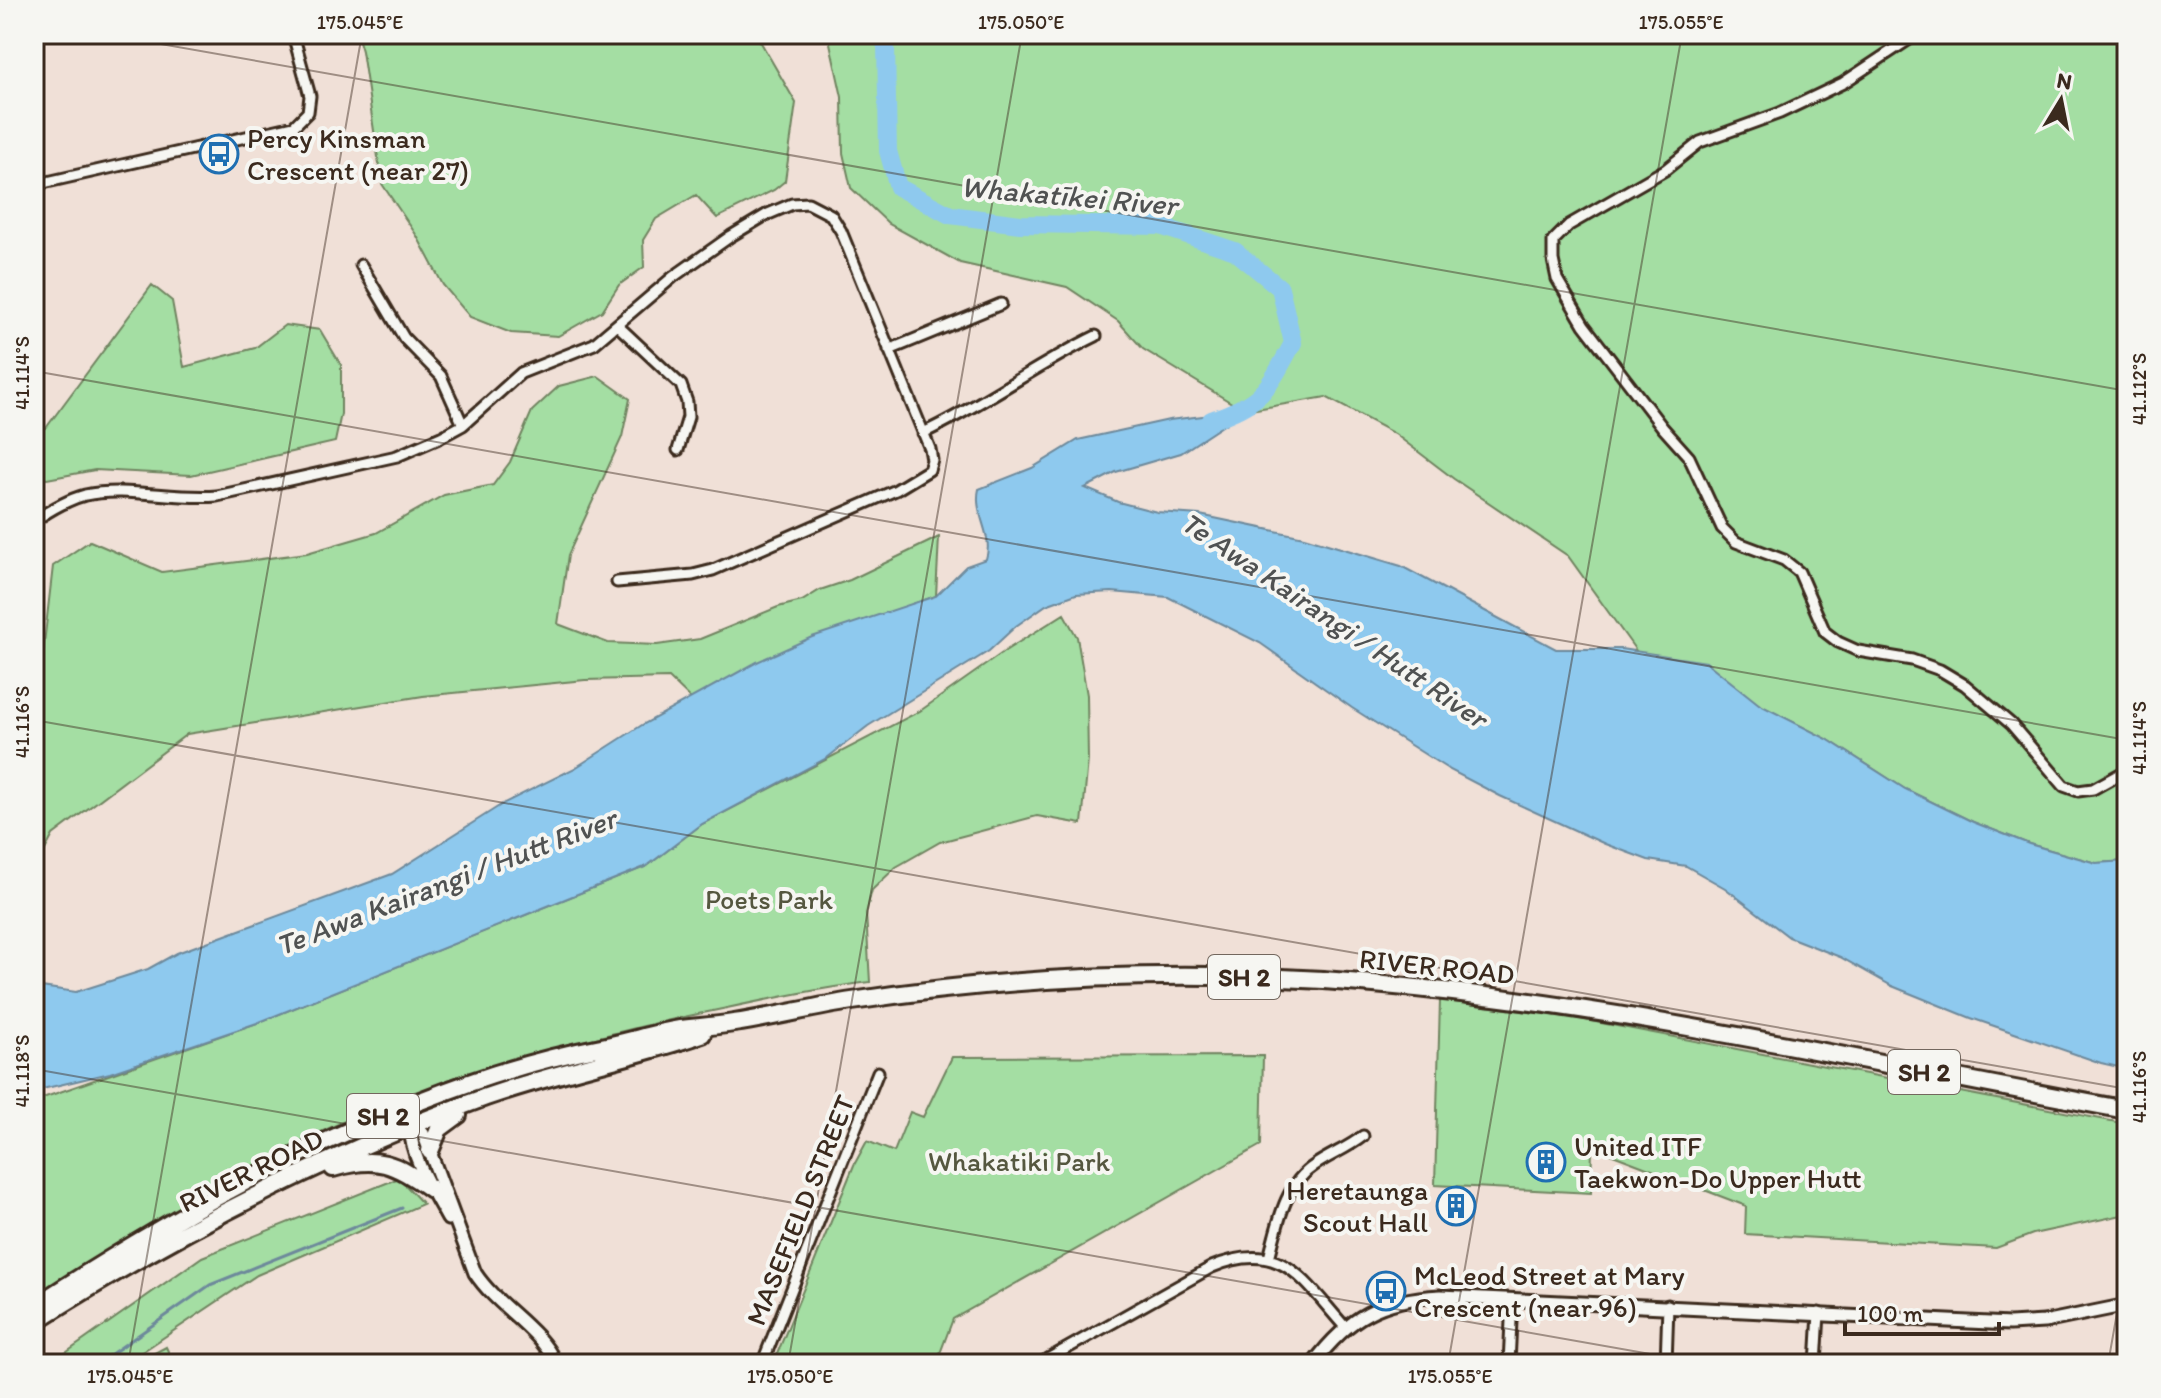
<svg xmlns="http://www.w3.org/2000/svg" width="2161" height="1398" viewBox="0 0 2161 1398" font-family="Itim,sans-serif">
	<rect width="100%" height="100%" fill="#f0e0d7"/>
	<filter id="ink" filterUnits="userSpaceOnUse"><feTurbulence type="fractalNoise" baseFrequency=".0125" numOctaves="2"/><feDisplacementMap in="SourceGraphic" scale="16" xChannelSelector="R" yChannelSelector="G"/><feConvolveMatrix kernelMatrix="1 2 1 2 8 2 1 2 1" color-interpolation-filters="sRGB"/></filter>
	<g filter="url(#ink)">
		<path fill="#a4dea3" stroke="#708460" stroke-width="2" d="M357,34H756L796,103L785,181L774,190L717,218L696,195L656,219L643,240L644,267L619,285L602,311L558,336L511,333L470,317L443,285L417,236L382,184L362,51Z
			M828,34H2127V861L2096,863L2029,844L1973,822L1905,789L1827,739L1712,681L1642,659L1568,556L1454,479L1395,434L1326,397L1245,411L1143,349L1118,321L1067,287L960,263L889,224L851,188L843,153L842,97Z
			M152,285L172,301L184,367L255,348L285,325L320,330L341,365V414L335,442L191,475L95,470L47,479L34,476V427L46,428Z
			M598,376L630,399L622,437L568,555L558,624L608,643L657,645L700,639L778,607L802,601L820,590L850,580L939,537L936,596L867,620L698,706L669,678L585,680L423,696L187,734L53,835L34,871V657L43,652L53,566L90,541L162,572L307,553L376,533L444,495L493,485L510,462L532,411L559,386Z
			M1064,614L1077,637L1087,695L1088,760L1082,824L1037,816L940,842L896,867L872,890L866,913L870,982C821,988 774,998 727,1008C596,1034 468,1070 345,1121C299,1141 255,1166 211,1191C151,1225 92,1259 34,1296V1101L257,1023L647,866L702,824L920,711L1008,649Z
			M1440,1000L1575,1018L2127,1124V1214L2033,1234L1996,1248L1745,1234L1746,1206L1592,1147L1591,1193L1435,1185Z
			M1263,1056L1261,1145L953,1319L936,1364H773L854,1165L867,1141L894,1152L910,1112L923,1117L952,1057Z
			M399,1178L423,1204L257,1275L124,1364H50L202,1257Z
			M166,1347L174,1364H134Z"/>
		<path fill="#8ec9ee" stroke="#6d899b" stroke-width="2" d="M1245,411L1181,453L1116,472L1085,488L1118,502L1157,512L1200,515L1304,537L1401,566L1556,649H1621L1706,662L1760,705L1827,739L1905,789L1973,822L2029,844L2096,863L2127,861V1069L2101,1063L1971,1018L1892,986L1840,957L1789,937L1725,888L1686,866L1648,860L1605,844L1500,796L1448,769L1352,708L1260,643L1168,597L1112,592L1076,594L1046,605L1016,626L989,651L868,726L827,758L702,824L647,866L257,1023L110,1073L34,1091V986L76,992L148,969L177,953L392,874L504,803L575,768L642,725L757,662L812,637L936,596L966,566L986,559C994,535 973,514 979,489L1032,468L1078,440L1169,420Z"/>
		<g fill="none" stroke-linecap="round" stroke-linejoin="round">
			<path stroke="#6d899b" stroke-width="3" d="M97,1364L210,1285L402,1208"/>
			<path stroke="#8ec9ee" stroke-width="18" d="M881,34L886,46L888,151L898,187L950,215L1020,224L1160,226L1235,251L1280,288L1293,343C1268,389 1263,403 1211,420"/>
			<defs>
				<path id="minor" d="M1917,34L1843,83L1780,113L1700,142L1665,170L1569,225L1553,241V260L1557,279L1584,325L1663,428L1689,457L1722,528L1736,542L1784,560L1799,572L1825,632L1838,642L1858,651L1912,660L1940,670L1965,685L2011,724L2064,786L2078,791L2093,789L2127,770
					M34,185L294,126L308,112L310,96L293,34
					M361,265L404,338L441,376L463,425
					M617,325L681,385L687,402L688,417L678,450
					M889,350L1001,304
					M923,433C983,405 1036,365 1096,336
					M34,521C50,510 66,500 85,495C126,486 174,500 217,496L397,456L441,437L463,425L521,373L594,344L673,277L731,236L766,215L792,204L808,203L831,215L841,231L930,449L932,460L929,470L896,490L713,570L693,575L617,582
					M1269,1258C1278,1224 1284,1185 1315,1165C1331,1154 1348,1148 1363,1136
					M762,1364L878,1072
					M1039,1364L1212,1267C1282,1238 1302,1279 1345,1327
					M1509,1364L1512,1299
					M1666,1364L1668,1305
					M1816,1364L1819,1313"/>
				<path id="tertiary" d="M410,1126L423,1133L475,1273C498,1308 538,1326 556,1364
					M410,1126C411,1159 433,1191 448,1219
					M1313,1364C1349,1316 1381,1299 1441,1296L2010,1324L2044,1322L2127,1305"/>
				<path id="trunk" d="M430,1151L439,1129L458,1115
					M333,1168C377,1155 395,1163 431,1189
					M34,1307C171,1218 314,1137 469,1083C514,1067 559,1055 606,1046C631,1041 655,1033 680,1029C698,1027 716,1026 734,1023C774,1017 813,1007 852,1001C1023,975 1202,969 1374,984C1628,1006 1877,1065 2127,1110
					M34,1322C178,1231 325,1155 486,1097C557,1072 631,1058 702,1034"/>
			</defs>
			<use href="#minor" stroke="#3b2a1e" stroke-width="15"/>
			<use href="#tertiary" stroke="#3b2a1e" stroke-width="17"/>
			<use href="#trunk" stroke="#3b2a1e" stroke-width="22"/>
			<use href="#minor" stroke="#f6f6f2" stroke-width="9"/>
			<use href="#tertiary" stroke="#f6f6f2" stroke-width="11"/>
			<use href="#trunk" stroke="#f6f6f2" stroke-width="16"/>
		</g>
	</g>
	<path fill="none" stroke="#3b2a1e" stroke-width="2" stroke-opacity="0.45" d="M104,34L2127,391M2084,34L2127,42M34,371L2127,740M34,720L2127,1089M34,1069L1707,1364M128,1364L362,34M788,1364L1022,34M1448,1364L1682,34M2108,1364L2127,1256"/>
	<defs>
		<symbol id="bus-ring" viewBox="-11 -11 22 22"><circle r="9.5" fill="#f6f6f2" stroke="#1f6fb2" stroke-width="1.5"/><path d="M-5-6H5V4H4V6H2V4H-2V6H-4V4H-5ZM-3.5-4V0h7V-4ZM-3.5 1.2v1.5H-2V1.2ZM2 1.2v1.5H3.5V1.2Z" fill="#1f6fb2"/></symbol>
		<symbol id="building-ring" viewBox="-11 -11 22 22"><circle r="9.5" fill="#f6f6f2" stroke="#1f6fb2" stroke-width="1.5"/><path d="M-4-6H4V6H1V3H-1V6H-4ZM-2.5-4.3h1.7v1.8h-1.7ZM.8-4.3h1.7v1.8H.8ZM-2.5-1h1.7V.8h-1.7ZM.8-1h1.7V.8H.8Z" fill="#1f6fb2"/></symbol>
	</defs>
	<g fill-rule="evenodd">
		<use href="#bus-ring" x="197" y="132" width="44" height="44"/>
		<use href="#building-ring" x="1524" y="1140" width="44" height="44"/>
		<use href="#building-ring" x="1434" y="1184" width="44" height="44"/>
		<use href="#bus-ring" x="1364" y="1269" width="44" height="44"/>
	</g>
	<g text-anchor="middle" stroke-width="8" stroke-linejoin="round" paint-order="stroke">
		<g fill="#f6f6f2" stroke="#73675e" stroke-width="2">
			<rect x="1208" y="955" width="72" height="44" rx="6"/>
			<rect x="1888" y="1050" width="72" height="44" rx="6"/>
			<rect x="347" y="1094" width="72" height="44" rx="6"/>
		</g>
		<g font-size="26" font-weight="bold" fill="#3b2a1e">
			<text x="1244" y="986">SH 2</text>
			<text x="1924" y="1081">SH 2</text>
			<text x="383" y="1125">SH 2</text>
		</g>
		<g font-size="28" fill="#3b2a1e" stroke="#f6f6f2" text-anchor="start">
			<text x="247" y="148">Percy Kinsman<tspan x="247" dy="32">Crescent (near 27)</tspan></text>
			<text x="1574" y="1156">United ITF<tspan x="1574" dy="32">Taekwon-Do Upper Hutt</tspan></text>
			<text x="1428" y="1200" text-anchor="end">Heretaunga<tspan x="1428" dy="32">Scout Hall</tspan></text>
			<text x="1414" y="1285">McLeod Street at Mary<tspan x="1414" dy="32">Crescent (near 96)</tspan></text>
		</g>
		<g font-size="28" fill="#55573f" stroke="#f6f6f2">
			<text x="769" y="909">Poets Park</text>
			<text x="1019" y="1171">Whakatiki Park</text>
		</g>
		<g font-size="28" fill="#3b2a1e" stroke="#f6f6f2">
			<text transform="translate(1437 966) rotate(6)" y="10">RIVER ROAD</text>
			<text transform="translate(251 1170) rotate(-26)" y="10">RIVER ROAD</text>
			<text transform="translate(800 1210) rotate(-68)" y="10">MASEFIELD STREET</text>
		</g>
		<g font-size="30" font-style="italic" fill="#505252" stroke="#f6f6f2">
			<text transform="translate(1069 196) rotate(5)" y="10">Whakatīkei River</text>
			<text transform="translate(1334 620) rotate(34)" y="10">Te Awa Kairangi / Hutt River</text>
			<text transform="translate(446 882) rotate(-21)" y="10">Te Awa Kairangi / Hutt River</text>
		</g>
	</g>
	<rect width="2161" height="1398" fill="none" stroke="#f6f6f2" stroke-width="88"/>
	<g transform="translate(2061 100) rotate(10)" stroke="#f6f6f2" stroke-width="6" paint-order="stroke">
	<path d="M0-6L14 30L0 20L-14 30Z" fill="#3b2a1e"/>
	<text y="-12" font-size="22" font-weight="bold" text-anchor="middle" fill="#3b2a1e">N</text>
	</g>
	<path d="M1845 1322v12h154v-12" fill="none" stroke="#3b2a1e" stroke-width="4"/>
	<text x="1857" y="1322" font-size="24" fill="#3b2a1e" stroke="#f6f6f2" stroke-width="6" paint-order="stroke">100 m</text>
	<rect x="44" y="44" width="2073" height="1310" fill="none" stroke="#3b2a1e" stroke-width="3"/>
	<g font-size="20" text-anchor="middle" fill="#3b2a1e">
		<text x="360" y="29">175.045°E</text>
		<text x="1021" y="29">175.050°E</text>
		<text x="1681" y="29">175.055°E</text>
		<text transform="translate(22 373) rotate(-90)" y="7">41.114°S</text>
		<text transform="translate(2139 389) rotate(-90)" y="7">41.112°S</text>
		<text transform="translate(22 722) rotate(-90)" y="7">41.116°S</text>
		<text transform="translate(2139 738) rotate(-90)" y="7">41.114°S</text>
		<text transform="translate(22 1071) rotate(-90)" y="7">41.118°S</text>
		<text transform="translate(2139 1087) rotate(-90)" y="7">41.116°S</text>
		<text x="130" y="1383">175.045°E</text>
		<text x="790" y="1383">175.050°E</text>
		<text x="1450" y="1383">175.055°E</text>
	</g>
</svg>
